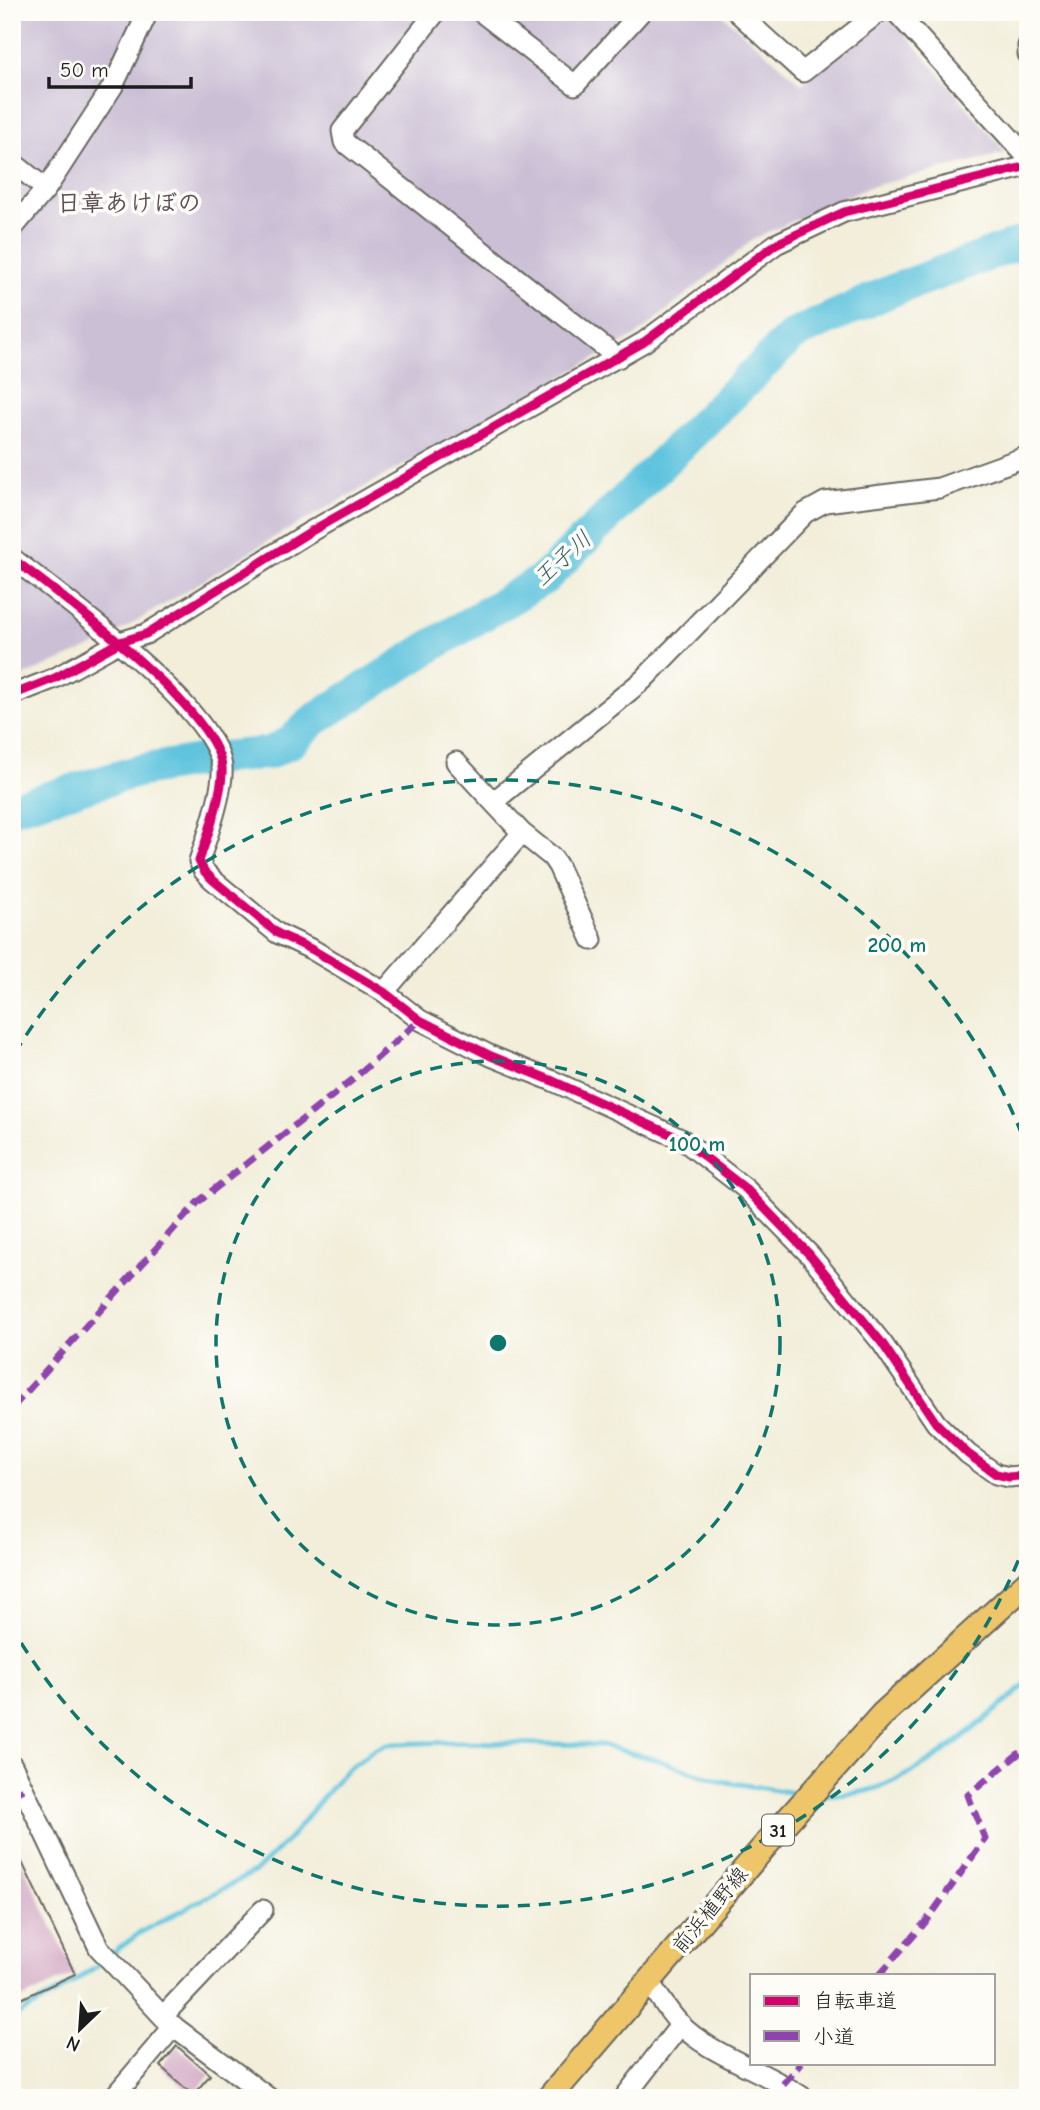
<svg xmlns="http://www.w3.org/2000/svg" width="1040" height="2110" viewBox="0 0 1040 2110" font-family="'Comic Neue','Klee One',sans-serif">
	<rect width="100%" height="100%" fill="#fdfcf7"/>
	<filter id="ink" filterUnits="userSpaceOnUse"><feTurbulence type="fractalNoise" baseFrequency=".0143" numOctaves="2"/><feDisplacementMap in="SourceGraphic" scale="14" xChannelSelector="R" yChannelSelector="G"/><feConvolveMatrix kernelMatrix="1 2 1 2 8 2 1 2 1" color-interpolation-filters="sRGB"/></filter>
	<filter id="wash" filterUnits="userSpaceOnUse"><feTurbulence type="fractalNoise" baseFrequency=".00686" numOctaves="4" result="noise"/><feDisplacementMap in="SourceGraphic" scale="28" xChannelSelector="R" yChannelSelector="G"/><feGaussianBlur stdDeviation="1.57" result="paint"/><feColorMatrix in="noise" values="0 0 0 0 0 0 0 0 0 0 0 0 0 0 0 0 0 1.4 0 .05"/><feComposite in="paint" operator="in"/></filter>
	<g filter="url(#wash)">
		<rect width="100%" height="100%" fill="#f2eeda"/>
		<path fill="#cbbfd5" d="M12,12H719L802,84L890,16L1006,153L869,187L755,238L637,335L278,535L99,644L12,681Z"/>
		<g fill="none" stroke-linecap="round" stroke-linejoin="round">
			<path stroke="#60c4de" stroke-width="5" d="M823,1796C838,1795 852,1794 866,1791C925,1776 982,1721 1028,1683
				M113,1953L141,1932L256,1871L288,1840L344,1772L374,1750L387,1744L459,1742L601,1745L654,1759L720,1781L801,1794
				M12,2018L60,1991L104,1961"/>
			<path stroke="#60c4de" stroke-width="33" d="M12,808L139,771L207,759L269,753L291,742L314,720L436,643L545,578L793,335L891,291L1028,240"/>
		</g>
		<g id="blocks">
			<path fill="#d0a4c2" d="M12,1841L75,1974L21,1999L12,1981Z
				M177,2046L210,2075L193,2095L160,2066Z"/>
		</g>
	</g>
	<g filter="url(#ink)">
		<use href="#blocks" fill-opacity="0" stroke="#67665e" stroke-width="2"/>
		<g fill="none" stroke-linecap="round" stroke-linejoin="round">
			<defs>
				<path id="minor" d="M436,12L342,131L344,142L618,358
					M481,12L575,85L641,12
					M737,12L803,72L879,12
					M896,12L1028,158
					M1028,46V54
					M12,162L46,189
					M12,229L46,189L113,86L148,12
					M12,558C61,596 215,708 222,767C224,790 207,838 199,861L204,871L213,880L277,933L313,950L384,992L420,1020L491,1056L553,1081L683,1140L746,1189L810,1255L882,1343L936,1423L968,1454L996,1474L1009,1477L1028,1475
					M12,695L55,678L120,642L146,634L308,533L644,342L776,244L844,212L1028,166
					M456,762L493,802L522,833L552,857L558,866L592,940
					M493,802L643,680L805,513L825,502L939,488L1028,456
					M384,992L522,833
					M12,1765L99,1948L168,2022L269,2098
					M649,1982C660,1997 671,2017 686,2030C720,2059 767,2072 804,2098
					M163,2016L263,1910
					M113,2098L174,2026
					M624,2098L681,2024"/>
				<path id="major" d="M549,2098L776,1833L883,1714L1028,1582"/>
			</defs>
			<use href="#minor" stroke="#67665e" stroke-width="23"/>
			<use href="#major" stroke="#67665e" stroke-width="28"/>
			<use href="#minor" stroke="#fff" stroke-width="19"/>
			<use href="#major" stroke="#eec569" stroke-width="24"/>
			<path stroke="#8e44ad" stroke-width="7" stroke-dasharray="14 7" stroke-linecap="butt" d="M12,1408L198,1202L351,1081L420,1020
				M12,1795L23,1789
				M879,1975L928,1919L985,1839L968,1795L1028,1746
				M783,2084L802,2063"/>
			<defs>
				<path id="cycleway" d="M12,558C61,596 215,708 222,767C224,790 207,838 199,861L204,871L213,880L277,933L313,950L384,992L420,1020L491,1056L553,1081L683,1140L746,1189L810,1255L882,1343L936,1423L968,1454L996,1474L1009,1477L1028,1475
					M12,695L55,678L120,642L146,634L308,533L644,342L776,244L844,212L1028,166"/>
			</defs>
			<use href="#cycleway" stroke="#fdfcf7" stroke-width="13"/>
			<use href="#cycleway" stroke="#d6006c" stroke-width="9"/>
		</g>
	</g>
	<g fill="none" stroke="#0f766e" stroke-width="3.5" stroke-dasharray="12 9">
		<circle cx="498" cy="1343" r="282"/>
		<path d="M1026 1541A564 564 0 0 1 15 1633M15 1053A564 564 0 0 1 1026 1145"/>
	</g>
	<g text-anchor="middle" stroke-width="7" stroke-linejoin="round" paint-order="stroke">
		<rect fill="#fdfcf7" stroke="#605f5e" stroke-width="2" x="762" y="1814.5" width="32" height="31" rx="5"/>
		<g font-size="19" font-weight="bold" fill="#1c1c1c">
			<text x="778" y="1837">31</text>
		</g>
		<g font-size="21" fill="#1c1c1c" stroke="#fdfcf7">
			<text transform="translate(710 1910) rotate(-50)" y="7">前浜植野線</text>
		</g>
		<g font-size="23" font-style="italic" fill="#375f6a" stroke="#fdfcf7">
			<text transform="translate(562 558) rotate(-42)" y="8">王子川</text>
		</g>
		<g font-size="24" font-weight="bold" fill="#5b4c56" stroke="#fdfcf7">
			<text x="129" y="211">日章あけぼの</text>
		</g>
	</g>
	<circle cx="498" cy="1343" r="10" fill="#0f766e" stroke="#fdfcf7" stroke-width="3.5"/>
	<g font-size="21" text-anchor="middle" font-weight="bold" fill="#0f766e" stroke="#fdfcf7" stroke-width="7" stroke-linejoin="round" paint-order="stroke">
		<text x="897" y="952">200 m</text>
		<text x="697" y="1151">100 m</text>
	</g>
	<rect width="1040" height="2110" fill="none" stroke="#fdfcf7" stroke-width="42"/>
	<rect x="750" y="1974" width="245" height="91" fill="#fdfcf7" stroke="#a3a29f" stroke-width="2"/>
	<rect x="764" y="1996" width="35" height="10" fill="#d6006c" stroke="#a3a29f" stroke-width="2"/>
	<text x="813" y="2008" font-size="21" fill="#1c1c1c">自転車道</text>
	<rect x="764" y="2031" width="35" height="10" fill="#8e44ad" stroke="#a3a29f" stroke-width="2"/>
	<text x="813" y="2044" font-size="21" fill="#1c1c1c">小道</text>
	<g transform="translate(80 2029) rotate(205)" stroke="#fdfcf7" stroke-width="5" paint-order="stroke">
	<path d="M0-5L12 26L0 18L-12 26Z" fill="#1c1c1c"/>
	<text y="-10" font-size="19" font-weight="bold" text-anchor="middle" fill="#1c1c1c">N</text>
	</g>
	<path d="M49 77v10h142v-10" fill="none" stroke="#1c1c1c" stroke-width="3.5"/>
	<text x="60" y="77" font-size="21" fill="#1c1c1c" stroke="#fdfcf7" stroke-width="5" paint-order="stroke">50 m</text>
</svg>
